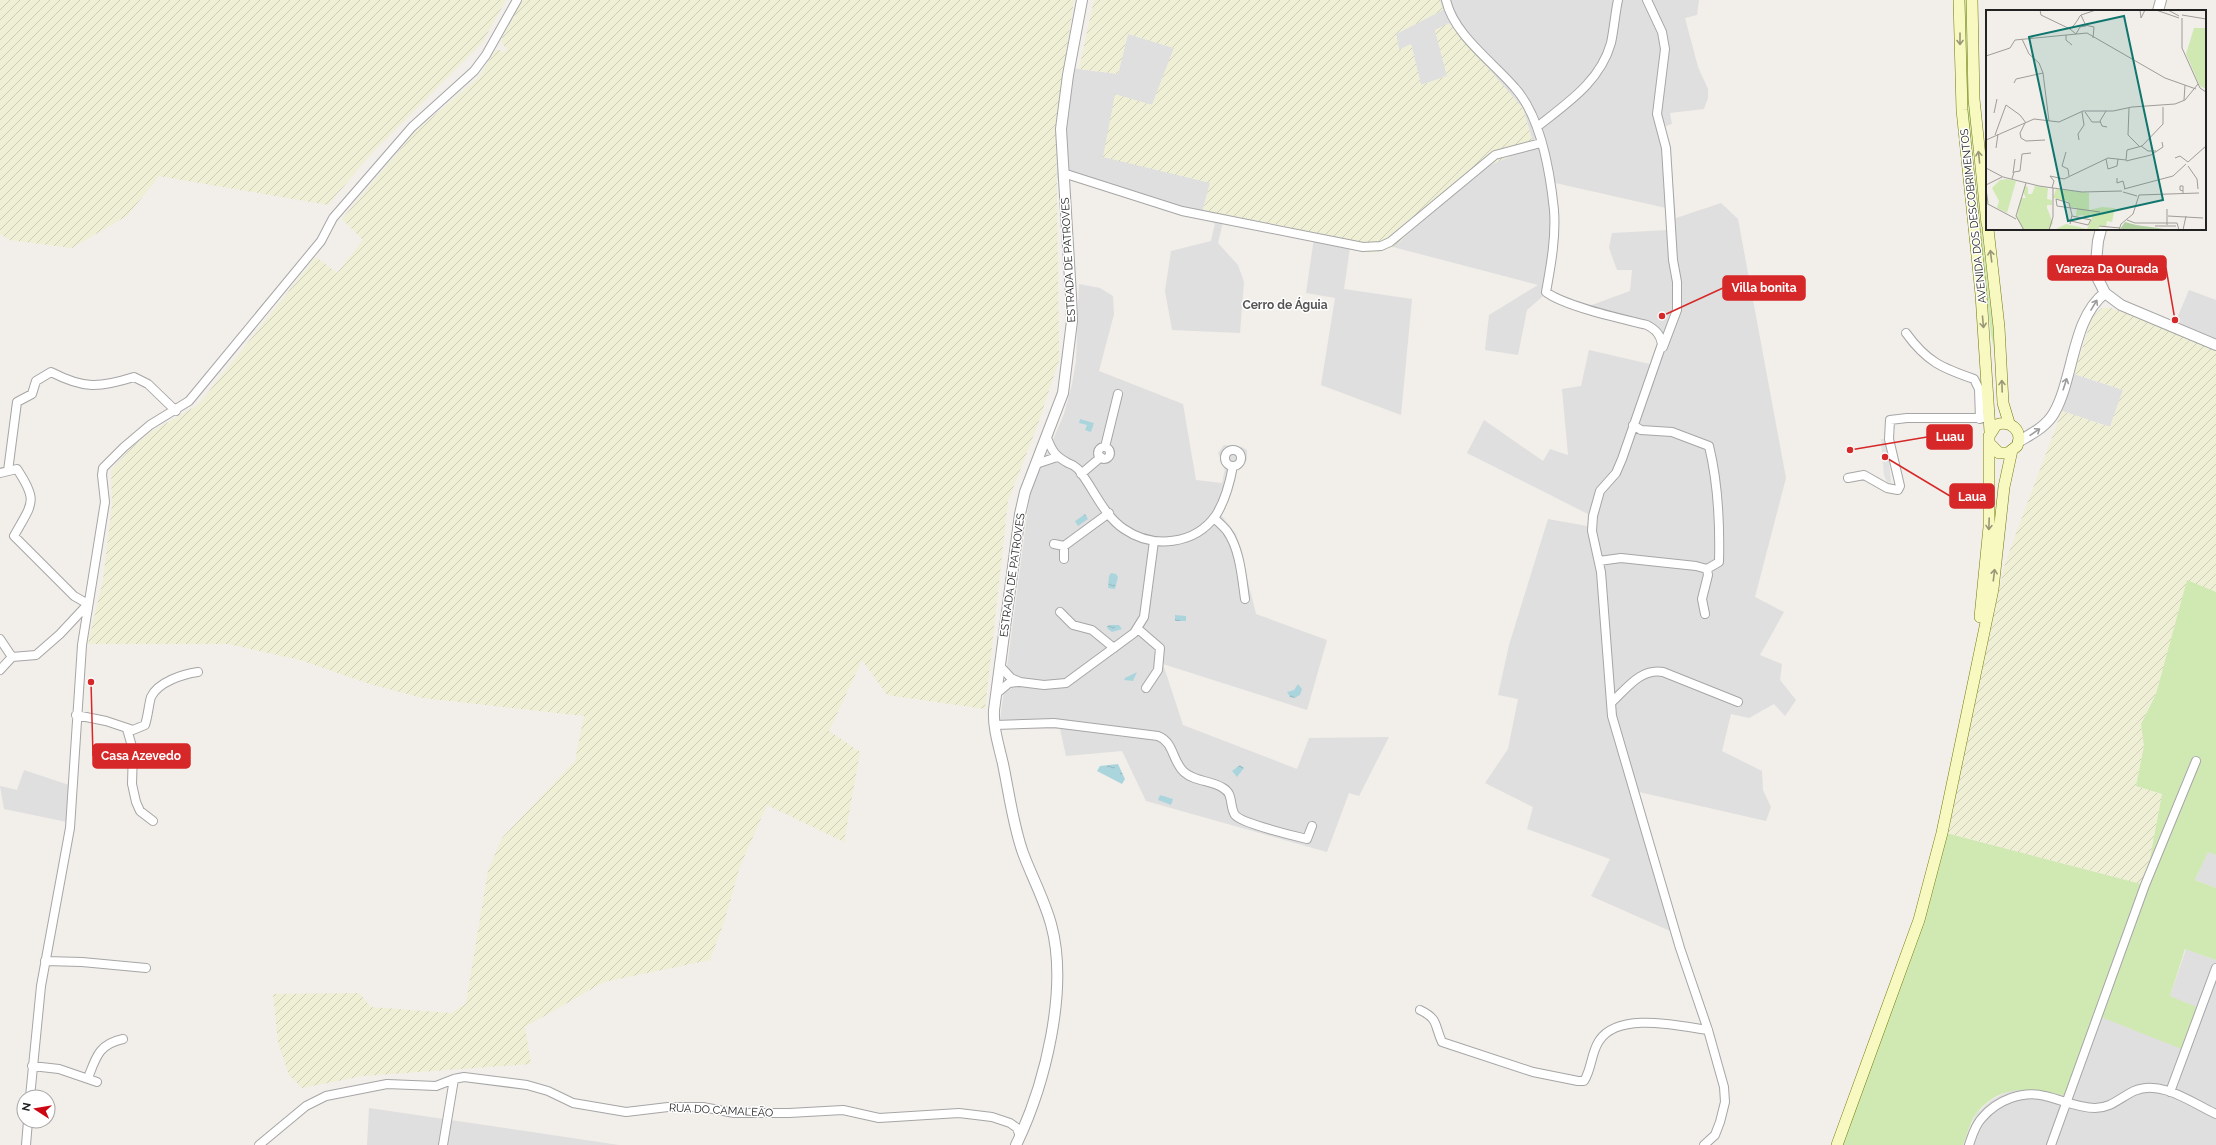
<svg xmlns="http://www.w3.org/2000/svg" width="2216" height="1145" viewBox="0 0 2216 1145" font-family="Raleway,sans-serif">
	<defs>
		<pattern id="farmland-furrows" width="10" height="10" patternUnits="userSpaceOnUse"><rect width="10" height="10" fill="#efefd6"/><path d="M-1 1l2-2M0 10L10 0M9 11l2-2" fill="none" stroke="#cdcdb7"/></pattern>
		<pattern id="water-ripples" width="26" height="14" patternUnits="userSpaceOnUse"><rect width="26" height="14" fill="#abd5dd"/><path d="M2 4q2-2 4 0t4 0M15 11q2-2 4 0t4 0" fill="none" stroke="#93b7bd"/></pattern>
	</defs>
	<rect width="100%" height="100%" fill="#f2eee9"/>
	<path fill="#e0dfdf" d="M1440,0H1699L1697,15L1685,18L1698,67L1708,89V98L1704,109L1670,113L1672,124L1663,127L1670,146L1676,218L1721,203L1738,219L1786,478L1755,597L1784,612L1760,655L1782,664L1780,680L1796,700L1785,716L1774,704L1749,718L1731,714L1722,751L1762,771L1763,790L1771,807L1766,821L1639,792L1677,934L1591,896L1610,859L1527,829L1533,807L1485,783L1508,749L1518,699L1498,695L1509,645L1548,519L1587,526L1590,515L1467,453L1484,420L1543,461L1550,449L1568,455L1562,389L1581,386L1589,350L1654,365L1658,351V342L1652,331L1578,310L1630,291L1632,270H1617L1609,248L1612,233L1668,230L1666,208L1551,182L1549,291L1527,310L1518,355L1485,350L1489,315L1538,285L1393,247L1483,168L1534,146L1523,108L1435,30L1447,76L1421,85L1411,44L1399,50L1396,34L1442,10Z
		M1128,34L1174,48L1152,105L1115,95L1210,183L1203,209L1225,214L1218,243L1238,265L1244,282L1240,333L1172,330L1165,291L1171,251L1211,241L1215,223L1071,180L1057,178L1056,123L1063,67L1118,74Z
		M1315,231L1351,240L1344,289L1412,299L1401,415L1321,385L1335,298L1306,293Z
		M1079,284L1100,288L1113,296L1114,314L1099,371L1183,404L1196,480L1222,483L1225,469L1218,453L1224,445L1242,447L1247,450V460L1239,465L1221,515L1236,534L1256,614L1327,640L1307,710L1163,664L1183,725L1297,769L1309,738L1389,737L1359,796L1349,793L1327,852L1146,801L1122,751L1066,756L1060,729L1002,728L1000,720L1030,493L1064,414L1072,384L1076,361Z
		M2189,290L2216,300V341L2175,323Z
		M2074,374L2123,390L2110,427L2062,411Z
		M24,770L69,785L67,822L4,809L0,786L17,790Z
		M2208,851L2216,855V888L2195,880Z
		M2186,949L2216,960V1145H1963L1976,1114L1990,1101L2012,1089L2031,1088L2066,1096L2096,1015L2170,996Z
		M369,1108L619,1145H367Z"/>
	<path fill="url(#farmland-furrows)" d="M0,0H506L482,43L372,153L328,205L159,176L128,215L72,248L9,240L0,234Z
		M523,0H1074L1056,123L1059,360L1038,424L1008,501L985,709L887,695L862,660L829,731L860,752L844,842L767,805L740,866L725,919L710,960L604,982L525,1027L531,1064L363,1076L302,1088L289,1075L278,1042L273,994L359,993L371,1007L452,1013L466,1003L488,871L502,838L575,761L584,716L423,698L373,685L300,660L228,644H88L103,580L112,505L111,470L132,447L151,432L198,405L316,257L337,273L363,240L342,219L415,132L479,77L496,50L498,49L504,53L507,49L501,42L502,38Z
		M1094,0H1440L1443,10L1396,34L1399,50L1411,44L1421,85L1447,76L1435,30L1449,23L1523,108L1534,146L1483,168L1393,247L1374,253L1350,249L1351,240L1203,210L1210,183L1103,157L1115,94L1152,105L1174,48L1128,34L1118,74L1079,69Z
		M2102,308H2111L2163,326L2216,350V592L2187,581L2156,694L2141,724L2144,746L2136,786L2162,794L2145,885L1946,833L2005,563L2062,411L2110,427L2123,390L2074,374L2092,318Z"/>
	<path fill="#d0e9b2" d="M1964,0H1968L1969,95L1973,155L1998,370L1991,334L1966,110Z
		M2187,580L2216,592V855L2208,852L2195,880L2216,888V960L2185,949L2170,996L2199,1008L2184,1050L2096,1015L2066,1096C2032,1089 2001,1082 1976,1114C1970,1122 1967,1136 1963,1145H1842L1946,833L2145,885L2162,794L2136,786L2144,746L2141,724L2156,694Z"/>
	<path fill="#e2e2e2" d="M1881,439H1887L1891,483L1887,482L1884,475Z"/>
	<path fill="url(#water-ripples)" d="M1080,419L1094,423L1091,432L1085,430L1087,425L1079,423Z
		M1085,514L1088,519L1078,526L1075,521Z
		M1111,573L1116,574L1118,577L1115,589L1108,588L1109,576Z
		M1175,615L1186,616V621H1175Z
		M1110,625H1119L1122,629L1112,632L1108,629L1107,626Z
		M1137,672L1133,681L1124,680L1125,678Z
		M1298,684L1302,689L1300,695L1294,698L1290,697L1287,692L1294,690Z
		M1118,764L1125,779L1122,784L1097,771L1100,766Z
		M1240,765L1244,768L1237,777L1232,771Z
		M1160,795L1173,799L1171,805L1158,800Z"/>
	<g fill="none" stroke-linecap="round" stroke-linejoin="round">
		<defs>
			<path id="minor" d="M1446,0C1454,35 1492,61 1515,88C1541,117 1550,171 1554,210C1556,237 1551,265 1546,292C1564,306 1622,319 1647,325C1656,330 1660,334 1662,344L1622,459L1616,473L1600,491L1593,516L1592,531L1601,572L1612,716L1680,948L1708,1030L1724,1087L1725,1102L1720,1122L1715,1135L1704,1145
				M1647,0L1662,32L1665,49L1657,114L1666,148L1673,260L1677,282V310L1663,347
				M1537,127C1567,103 1600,82 1611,43C1614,29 1615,14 1618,0
				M1063,173L1182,211L1363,247L1381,246L1390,242L1495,155L1541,143
				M1906,333C1927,362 1942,368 1974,379L1979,389L1980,419
				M1047,438C1052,451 1055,456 1068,463C1071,464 1075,466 1078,469C1093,487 1103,515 1124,529C1153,549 1195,545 1216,515C1225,501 1230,482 1233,466
				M1105,447L1118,394
				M1098 453a6 6 0 1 1 12 0a6 6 0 1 1-12 0Z
				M1225 458a8 8 0 1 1 16 0a8 8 0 1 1-16 0Z
				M1036,464L1057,457
				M8,471L17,402L32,394L36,381L51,372C84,389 99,388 134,377L148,384L176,411
				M0,473L17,469C39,502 32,503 14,536L74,596L88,604L60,634L36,655L12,657L0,639
				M1081,474L1101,457
				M1848,478L1864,475L1887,488L1898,490L1900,486L1889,439L1890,420L1907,418H1989
				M1214,518C1218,522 1223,526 1227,531C1240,549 1242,578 1245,599
				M1054,544L1064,546L1109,513
				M1064,546V559
				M1599,561L1621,558L1696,566L1707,569L1719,562C1720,524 1718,483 1709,446L1672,432L1641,430L1633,425
				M1060,612L1073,625L1092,630L1114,648
				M1705,614L1702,599L1708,575L1707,569
				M1138,629L1160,648L1158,670L1146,688
				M999,665L1011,678L1020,682L1044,685L1066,683L1134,633L1144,617L1154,541
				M0,670L12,657
				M996,694L1009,683L1019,682
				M1612,702C1627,688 1641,668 1663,672L1738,702
				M76,715L106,721L133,730L145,725C148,716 149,703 151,697C158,682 183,674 198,672
				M995,725L1054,723L1158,736C1174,742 1172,761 1184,772C1195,782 1211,780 1223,788C1234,794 1229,806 1235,815C1241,823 1294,836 1307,839L1312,826
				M127,729L133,750L132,784L136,802L140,811L153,821
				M45,961L82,962L146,968
				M1420,1010C1439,1019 1434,1025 1442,1042L1533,1072L1578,1081H1584C1592,1068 1591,1053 1599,1041C1618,1011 1679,1026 1708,1030
				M32,1066L59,1069L97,1082
				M88,1078C96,1057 99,1044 123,1039
				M2170,1092L2216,968
				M30,1097L41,986L70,828L82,645L105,502L102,475L103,468L124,447L150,425L189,401L321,241L333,218L412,127L474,71L486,55L517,0
				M26,1145L28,1121
				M259,1145L306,1106L326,1096L387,1084L436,1086L454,1079
				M443,1145L454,1079L464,1077L527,1085L548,1091L573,1103L626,1112L668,1107H703L734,1113H789L843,1110L879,1118L959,1113L992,1117L1010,1123L1017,1128L1020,1137
				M1969,1145C1972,1136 1975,1125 1982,1118C1997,1100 2023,1090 2045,1096C2063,1100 2077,1108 2095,1108C2111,1108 2121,1097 2134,1091C2161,1079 2192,1103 2216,1114
				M2051,1145L2145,885L2196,761"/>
			<path id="tertiary" d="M2158,11L2161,0
				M2101,229L2098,241L2095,273L2105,293L2121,305L2216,345
				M2018,442C2031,434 2046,427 2054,413C2074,378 2072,318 2105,293
				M1016,1145C1045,1085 1069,989 1051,924C1044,899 1032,877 1023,853C1013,825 1009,793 1003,764C999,746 993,729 994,710L1020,514L1025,492L1063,393L1072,321L1071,296L1061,129L1068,75L1082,0"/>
			<path id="secondary" d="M1959,0L1962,110L1981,294L1990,432
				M1972,0L1974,99L1987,224
				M1988,229L1999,327L2003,403L2009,423
				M1980,617L1989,527V436L1996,425C2010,419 2024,431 2017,446L2008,453H1999L1989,443
				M1837,1145L1919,920L1942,833L1993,589L2004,487L2012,450"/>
		</defs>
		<use href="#minor" stroke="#a6a6a6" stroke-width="10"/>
		<use href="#tertiary" stroke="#a6a6a6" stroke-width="12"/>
		<use href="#secondary" stroke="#737909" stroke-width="12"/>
		<use href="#minor" stroke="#fff" stroke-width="8"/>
		<use href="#tertiary" stroke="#fff" stroke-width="10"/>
		<use href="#secondary" stroke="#f8f8c1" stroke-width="11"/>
	</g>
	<defs><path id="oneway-shaft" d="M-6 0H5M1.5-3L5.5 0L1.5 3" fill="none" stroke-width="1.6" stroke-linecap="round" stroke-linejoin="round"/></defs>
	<g stroke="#989879">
		<use href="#oneway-shaft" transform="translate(1960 39) rotate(90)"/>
		<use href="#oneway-shaft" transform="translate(1979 157) rotate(-96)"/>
		<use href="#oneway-shaft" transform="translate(1991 256) rotate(-97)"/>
		<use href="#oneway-shaft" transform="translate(1983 322) rotate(85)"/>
		<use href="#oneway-shaft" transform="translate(2002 386) rotate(-92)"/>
		<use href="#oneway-shaft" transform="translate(1989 524) rotate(92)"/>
		<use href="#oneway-shaft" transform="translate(1994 575) rotate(-83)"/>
	</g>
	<g stroke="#9c9c9c">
		<use href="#oneway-shaft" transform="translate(2094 305) rotate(-59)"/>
		<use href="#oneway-shaft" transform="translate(2065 384) rotate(-72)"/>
		<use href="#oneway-shaft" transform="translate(2035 432) rotate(-34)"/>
	</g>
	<g text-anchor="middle" stroke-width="3" stroke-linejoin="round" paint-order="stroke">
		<g font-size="11" fill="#222" stroke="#fff">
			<text transform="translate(1973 216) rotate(-96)" y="4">AVENIDA DOS DESCOBRIMENTOS</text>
			<text transform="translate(1068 260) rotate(-93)" y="4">ESTRADA DE PATROVES</text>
			<text transform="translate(1012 575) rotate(-82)" y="4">ESTRADA DE PATROVES</text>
			<text transform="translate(721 1110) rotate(3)" y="4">RUA DO CAMALEÃO</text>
		</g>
		<g font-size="12" font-weight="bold" fill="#555" stroke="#fff">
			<text x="1285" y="309">Cerro de Águia</text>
		</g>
	</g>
	<g transform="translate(1986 10)">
		<rect width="220" height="220" fill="#f2eee9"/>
		<path d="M208,18H220V79L214,76L200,44ZM21,169L30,171L21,203L11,198L13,191L6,178L14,170ZM39,176L42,177V184H46L49,176L62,178L61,189L66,190V195H61V198L67,213L63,220H37L31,207L35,188H40L37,182ZM70,179L103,183V200L116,197L129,198L126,212L121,211L120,217L113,215V220H68L80,214L101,219L107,205L104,204L103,208L98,207V205L90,206L91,198L84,197L82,191L67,188Z" fill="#d0e9b2"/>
		<path d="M139,212L150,215L186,220L134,219Z" fill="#b0cf9f"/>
		<path fill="none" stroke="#9f9c99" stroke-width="1" d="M54,0L55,5L84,19M154,0L155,8L159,0M170,0L193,8M182,0L193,6M95,5L100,16L94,17L90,24L84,19L88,15L91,11L94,6L95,5L110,0M196,5L220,9M196,8V38L214,78L220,82M99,15L108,17L107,28M80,25V30L86,35M36,29L43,44L53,53L57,63M0,46L24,38L29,30L101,23L179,68L210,79M28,73L30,69L57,63L63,111M198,90L199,75M143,98L142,125L154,137M120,101L114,111L116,116L121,117M99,102L106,112H114M8,103L11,89M39,113L34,123L35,128L40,131L59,130M9,125L20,95L34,105L40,113M0,130L48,109L73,112L97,101H127L146,97L189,94L199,90L212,74M93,130L92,124L98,115L96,102M155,136L162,141H170M10,138L12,124M80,142L76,156L82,159L83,166M189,148L194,146L202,152M120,149L122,159L131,156L132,149M140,151L165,145L177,137L176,132M202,152L220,136M202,156L211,169L212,179M0,158L17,167L53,176L96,182L136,181M27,163L29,149M131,168V173L137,171L139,179M26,169L28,162L34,161L36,144L45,143M0,175L16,167M66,178L68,171L64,166L78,169L122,148L140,150L141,140L156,136L177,114V97M0,179L2,193M138,179L187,166L200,154M197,181L194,180V176H197V184M137,182L151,186M70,189L71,196L114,202M70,189L83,193L86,205L84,214M0,193L30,209M182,206L217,208M141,210L149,213H191L193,220M85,211L102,215L105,210L86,206M181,215V199M113,216L134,218M169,216H190M38,220L30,206L40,173M63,220L67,207V178M133,220L135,214L147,204L153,185L213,183M197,220L200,206"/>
		<path fill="#0f766e" fill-opacity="0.15" stroke="#0f766e" stroke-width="2" d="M138,6L177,190L82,211L43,27Z"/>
		<rect width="220" height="220" fill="none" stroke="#222" stroke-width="2"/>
	</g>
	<path fill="none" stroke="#d62828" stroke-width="1.5" d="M2175 320L2166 268M1662 316L1723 288M1850 450L1927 437M1885 457L1950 496M91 682L93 756"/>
	<g fill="#d62828" stroke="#fff" stroke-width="1.5">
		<circle cx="2175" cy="320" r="4"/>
		<circle cx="1662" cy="316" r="4"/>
		<circle cx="1850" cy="450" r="4"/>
		<circle cx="1885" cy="457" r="4"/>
		<circle cx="91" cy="682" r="4"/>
	</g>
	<g fill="#d62828" stroke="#d62828" stroke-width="1.5">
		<rect x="2048" y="256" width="118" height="24" rx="4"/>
		<rect x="1723" y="276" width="82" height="24" rx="4"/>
		<rect x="1927" y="425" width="45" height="24" rx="4"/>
		<rect x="1950" y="484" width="44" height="24" rx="4"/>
		<rect x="93" y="744" width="97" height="24" rx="4"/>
	</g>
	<g font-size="12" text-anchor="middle" font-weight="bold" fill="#fff">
		<text x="2107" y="273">Vareza Da Ourada</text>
		<text x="1764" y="292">Villa bonita</text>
		<text x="1950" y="441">Luau</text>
		<text x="1972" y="501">Laua</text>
		<text x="141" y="760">Casa Azevedo</text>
	</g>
	<g transform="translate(36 1109) rotate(282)"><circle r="19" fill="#ffffff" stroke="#a7a7a7"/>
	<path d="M0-3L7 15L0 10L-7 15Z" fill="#cd0611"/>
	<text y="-6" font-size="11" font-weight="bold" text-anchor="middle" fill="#222222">N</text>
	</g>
</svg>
